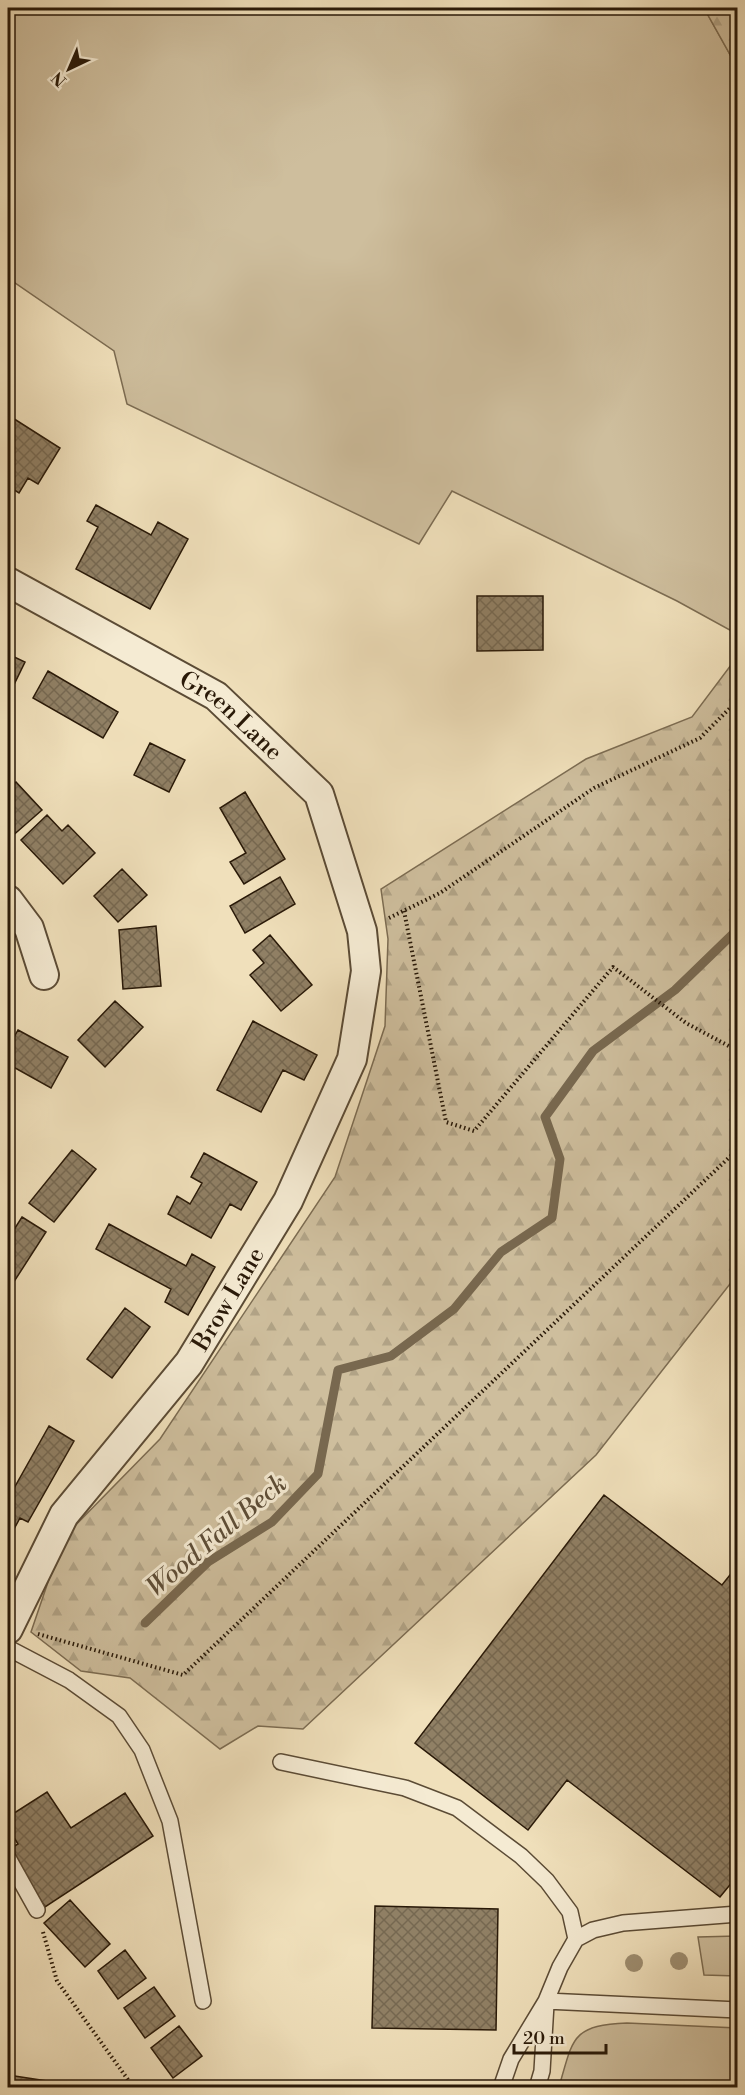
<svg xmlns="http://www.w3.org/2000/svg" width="745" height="2095" viewBox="0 0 745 2095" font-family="'Libre Bodoni',serif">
	<defs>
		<pattern id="forest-firs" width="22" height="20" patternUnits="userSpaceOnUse" patternTransform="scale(1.5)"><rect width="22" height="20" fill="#cebe9d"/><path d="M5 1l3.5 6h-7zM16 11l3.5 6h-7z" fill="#b1a386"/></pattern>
		<pattern id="building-cross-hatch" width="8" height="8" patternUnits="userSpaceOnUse" patternTransform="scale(1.5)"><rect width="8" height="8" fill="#908065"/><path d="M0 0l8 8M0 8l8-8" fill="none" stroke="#766851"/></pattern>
	</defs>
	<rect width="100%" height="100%" fill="#f0e0bb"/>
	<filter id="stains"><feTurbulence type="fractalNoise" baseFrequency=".00333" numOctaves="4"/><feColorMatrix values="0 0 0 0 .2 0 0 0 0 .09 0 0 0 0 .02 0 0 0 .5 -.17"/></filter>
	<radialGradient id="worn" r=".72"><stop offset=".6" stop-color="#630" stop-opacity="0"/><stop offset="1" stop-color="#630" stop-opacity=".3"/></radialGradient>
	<path fill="#cebe9d" stroke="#7c6c52" stroke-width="1.5" d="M8,8H704L737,67V634L677,601L452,491L419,544L127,404L114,351L8,278Z
		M737,1936V1976L704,1975L698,1937Z
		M627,2023L737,2028V2087H559C573,2039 571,2025 627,2023Z"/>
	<path fill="url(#forest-firs)" stroke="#7c6c52" stroke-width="1.5" d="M704,8H737V67Z
		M737,657V1275L596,1455L303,1729L258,1726L220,1749L130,1678L81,1671L31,1632L63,1538L160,1439L335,1177L385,1026L388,939L381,889L586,759L692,717Z"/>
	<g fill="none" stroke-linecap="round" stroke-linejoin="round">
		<path stroke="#78684f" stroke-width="9" d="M145,1623L208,1562L272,1522L318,1474L338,1370L391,1356L454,1309L501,1252L552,1218L560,1159L545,1117L593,1051L675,990L738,929"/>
	</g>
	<path fill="url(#building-cross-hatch)" stroke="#291908" stroke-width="1.5" d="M8,415L60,448L38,484L28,478L19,493L8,486Z
		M96,505L151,535L158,522L188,539L150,609L76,569L98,527L87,521Z
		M477,596H543V650L477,651Z
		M8,654L25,662L8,697Z
		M48,671L118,712L103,738L33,698Z
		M150,743L185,760L169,792L134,775Z
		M16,782L42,810L10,838L8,836V785L10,787Z
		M245,792L285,859L244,884L230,862L246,853L220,808Z
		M47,815L62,831L68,825L95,853L63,884L21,840Z
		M122,869L147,895L118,922L94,896Z
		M280,877L295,904L245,933L230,906Z
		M156,926L161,986L123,989L119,930Z
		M270,935L312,985L281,1011L250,975L264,963L253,950Z
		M115,1001L143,1027L105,1067L78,1040Z
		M253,1021L317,1055L304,1080L283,1070L261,1112L217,1090Z
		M18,1030L68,1057L51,1088L8,1064V1048Z
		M72,1150L96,1169L54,1222L29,1203Z
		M204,1153L257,1182L241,1210L230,1204L211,1238L168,1214L177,1196L190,1204L202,1183L191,1177Z
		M22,1217L46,1232L8,1291V1239Z
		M109,1224L186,1266L192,1254L215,1267L188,1315L165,1302L171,1289L96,1249Z
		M125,1308L150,1327L112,1378L87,1359Z
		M49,1426L74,1441L28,1522L20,1518L8,1540V1499Z
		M604,1495L722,1585L738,1565V1875L720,1897L567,1780L528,1830L415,1743Z
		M47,1792L71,1828L125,1793L153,1836L45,1907L8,1850L18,1844L8,1828V1817Z
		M70,1900L110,1944L85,1967L44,1923Z
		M375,1906L498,1909L496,2030L372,2028Z
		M125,1950L146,1978L118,1999L98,1971Z
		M154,1987L175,2016L145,2038L124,2008Z
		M179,2026L202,2056L173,2078L151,2048Z
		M8,2075L86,2087V2088H8Z"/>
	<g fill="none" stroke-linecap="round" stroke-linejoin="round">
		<defs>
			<path id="lane" d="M8,1648L69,1680L119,1716L142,1750L170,1821L203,2001
				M281,1762L405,1788L457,1808L521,1856L547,1881L570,1912L576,1939
				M8,1858L37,1910
				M546,2001L738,2010
				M501,2088L511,2059L546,2001L560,1967L576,1939L593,1930L623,1923L738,1914
				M537,2088L542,2071L546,2004"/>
			<g id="street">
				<path id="s1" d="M8,582L216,696L319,794L362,931L366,971L352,1059L288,1201L189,1363L64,1515L8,1629"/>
				<path d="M8,900L29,928L44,975"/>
			</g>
		</defs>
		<use href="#lane" stroke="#5b4b35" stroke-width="18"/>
		<use href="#street" stroke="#5b4b35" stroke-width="32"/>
		<path stroke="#291908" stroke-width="4" stroke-dasharray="1.5 3" stroke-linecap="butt" d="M404,911L446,1122L474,1131L613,967L686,1023L738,1051
			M389,918L440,893L594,788L700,738L738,700
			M38,1634L183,1675L738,1149
			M43,1932L57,1981L134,2088"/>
		<use href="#lane" stroke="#f5ebd3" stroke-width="15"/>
		<use href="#street" stroke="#f5ebd3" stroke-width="28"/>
	</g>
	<g fill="#9e8e71">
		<circle cx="679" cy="1961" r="9"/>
		<circle cx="634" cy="1963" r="9"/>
	</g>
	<g text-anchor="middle" stroke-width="6" stroke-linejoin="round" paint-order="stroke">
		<g font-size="24" fill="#291908" stroke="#f5ebd3">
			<text dy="8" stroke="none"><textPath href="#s1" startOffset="261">Green Lane</textPath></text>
			<text transform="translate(228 1299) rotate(-59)" y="8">Brow Lane</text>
		</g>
		<g font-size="26" font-style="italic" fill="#5d4d37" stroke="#f5ebd3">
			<text transform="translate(216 1535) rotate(-40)" y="9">Wood Fall Beck</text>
		</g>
	</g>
	<rect width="745" height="2095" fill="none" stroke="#f0e0bb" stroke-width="30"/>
	<rect x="9" y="9" width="727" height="2077" fill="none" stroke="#291908" stroke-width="3"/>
	<rect x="15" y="15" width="715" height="2065" fill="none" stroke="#291908" stroke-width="1.5"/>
	<g transform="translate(69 69) rotate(224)" stroke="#f5ebd3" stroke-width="4.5" paint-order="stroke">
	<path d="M0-4.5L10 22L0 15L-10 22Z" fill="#291908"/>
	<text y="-9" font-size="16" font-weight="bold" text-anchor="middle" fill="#291908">N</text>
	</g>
	<path d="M514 2044v9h92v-9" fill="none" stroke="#291908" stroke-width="3"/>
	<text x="523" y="2044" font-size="18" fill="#291908" stroke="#f5ebd3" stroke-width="4.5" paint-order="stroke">20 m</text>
	<rect width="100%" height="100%" filter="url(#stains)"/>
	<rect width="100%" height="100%" fill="url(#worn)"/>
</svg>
